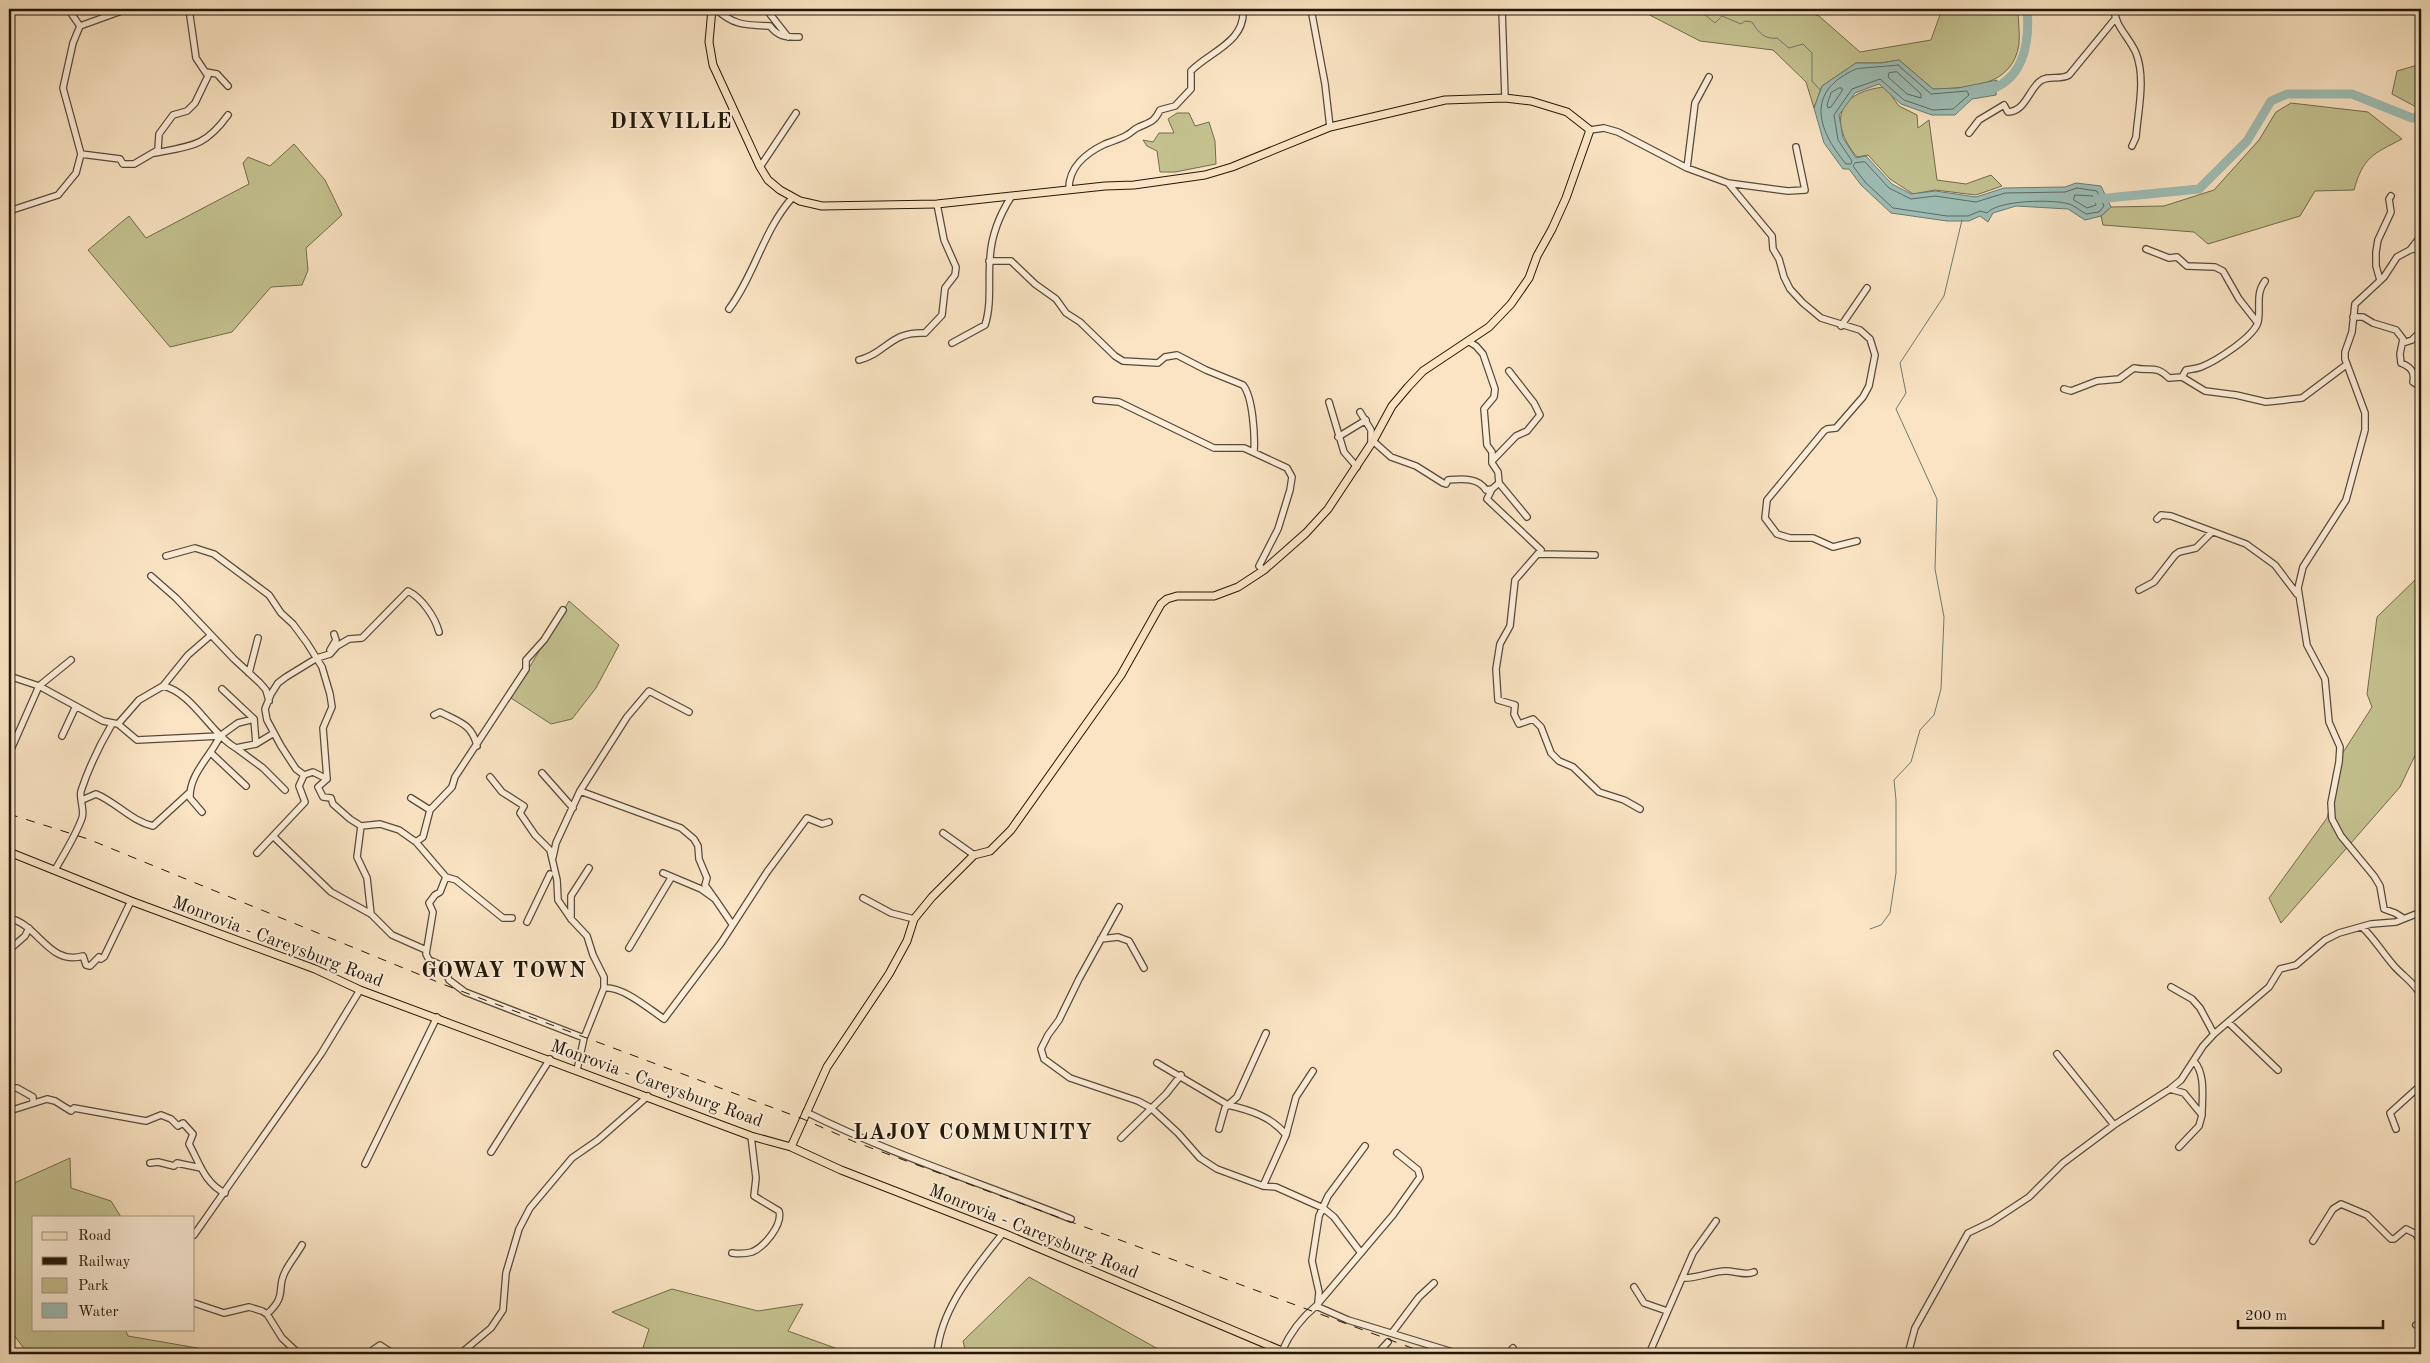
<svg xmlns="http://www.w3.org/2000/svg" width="2430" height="1363" viewBox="0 0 2430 1363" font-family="'Old Standard TT',serif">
	<rect width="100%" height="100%" fill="#fae4c3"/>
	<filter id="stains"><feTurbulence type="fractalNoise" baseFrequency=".004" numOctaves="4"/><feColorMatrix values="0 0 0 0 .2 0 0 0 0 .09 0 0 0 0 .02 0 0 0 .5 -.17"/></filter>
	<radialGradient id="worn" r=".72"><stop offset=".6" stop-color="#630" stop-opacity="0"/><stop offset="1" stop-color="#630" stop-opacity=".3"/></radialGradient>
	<path fill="#c4c290" stroke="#726c4c" d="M1638,9H1800L1819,16L1860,52L1931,40L1942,9H2018C2018,20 2020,33 2019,44C2013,87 1968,88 1933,89L1899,60L1881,63H1856L1822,86L1814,108L1806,82L1773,50L1700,41Z
		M2421,64V107L2418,108L2392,94L2397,71Z
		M1885,87L1899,106L1917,115L1918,128L1929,120L1937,180L1966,184L1991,175L2002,186L1976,195L1935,190L1913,194L1890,179L1868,155L1857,157C1827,121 1839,91 1885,87Z
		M2291,103L2368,112L2402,139C2373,154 2363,157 2354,190L2315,191L2300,216L2208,244L2194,232L2103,225L2101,216L2111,207L2164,206L2214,190L2259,140L2276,112Z
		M1177,113H1189L1195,126L1209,122L1215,141L1216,164L1175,172H1160L1157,151L1147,146L1143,140L1153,142L1159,133H1174L1168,119Z
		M294,144L325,180L342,215L306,248L308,270L302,285L271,287L232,332L170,347L88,250L129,216L146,238L249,184L243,163L248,157L270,166Z
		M2421,496V568L2416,500Z
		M2421,574V743L2400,787L2281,923L2269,898L2327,818L2336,782L2337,762L2372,707L2367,694L2377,617Z
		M569,601L619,645L596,688L572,719L551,724L511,698Z
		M70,1158L71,1188L111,1201L121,1217H34V1329H125L128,1336L209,1350L213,1354H28L11,1331L9,1330V1182L12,1184Z
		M1029,1277L1167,1354H966L963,1341Z
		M672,1289L758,1311L803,1304L788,1331L849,1353L641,1354L649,1329L612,1312Z"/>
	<path fill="#9ebeb6" stroke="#6c7b71" d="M1899,60L1933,89L1958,88L1997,80L1996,95L1972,99L1955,115H1932L1901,104L1879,84L1855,93L1839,115L1843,138L1856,158L1866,156L1892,184L1911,194L1935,191L1976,197L2004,188L2065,187L2076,183L2101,186L2111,207L2101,216L2085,220L2068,209L2016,206L1993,213L1988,222L1980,216L1969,221H1947L1891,213L1861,185L1849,169H1843L1824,143L1814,108L1822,86L1856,63H1881Z"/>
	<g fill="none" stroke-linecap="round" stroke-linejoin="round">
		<path stroke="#606a60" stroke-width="1" d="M1898,65L1931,94L1967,91L1969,95L1953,109L1933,110L1904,100L1880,79L1852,89L1834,115L1838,140L1852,161L1851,164H1846C1816,128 1806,91 1856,69C1859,68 1891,66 1898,65Z
			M1897,72L1921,94V98L1907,94L1888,77L1889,73Z
			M1839,88H1842V91L1831,107L1828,108L1827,105L1831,93Z
			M1865,162L1889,188L1911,199L1935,196L1976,202L2005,193L2065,192L2077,188L2097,191L2104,206L2099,212L2086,214C2081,211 2075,206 2069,204C2053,199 1998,200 1987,213L1980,211L1968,216H1947L1893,208L1865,182L1853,166L1855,163Z
			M2075,195L2093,196L2096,205L2087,208L2074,200Z"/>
		<path stroke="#6c7b71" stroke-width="1" d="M1693,9L1699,10L1715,23L1722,16L1741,24L1745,21L1752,22C1758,32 1765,40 1777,38L1789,48L1803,44L1812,53V81L1821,91
			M1870,929L1881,925L1890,913L1896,873V800L1894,780L1911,762L1920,730L1934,715L1941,689L1944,617L1935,569L1937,499L1896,409L1906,393L1900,363L1944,296L1962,220"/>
		<path stroke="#9ebeb6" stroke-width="9" d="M1985,91C2024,82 2030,42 2027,9
			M2097,199L2199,189L2247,141L2271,101L2287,94H2352L2412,118L2421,116"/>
		<defs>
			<path id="minor" d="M68,9L80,26
				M716,9C734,26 746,25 770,26C778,37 786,37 799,37
				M766,9L788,37
				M1311,9L1325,84L1330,127
				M1502,9L1505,98
				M2114,9C2115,26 2129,37 2136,53C2146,79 2138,110 2136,137L2132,146
				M206,72L217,74L228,86
				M1590,130L1604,128L1618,132L1687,168L1728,183L1772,236L1773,249L1779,259L1784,277L1790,289L1803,303L1821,318L1860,330L1870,339L1875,355L1869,386L1863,397L1836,428L1827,429L1824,431L1767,500L1765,518L1777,534L1790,538H1813L1833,547L1857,541
				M1969,133L1979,120L2004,105L2008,112C2025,111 2028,92 2039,82C2048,74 2059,81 2069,75L2115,19
				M155,153C191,146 205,147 228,115
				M81,154L120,159L123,164H134L158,150L159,134L173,115L187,111L195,103L208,76L196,58L189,9
				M760,167L796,113
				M1687,168L1695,103L1709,77
				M1728,183L1788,191L1805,190L1796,147
				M1069,190C1068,168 1086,153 1105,144C1112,141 1121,139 1127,135C1131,133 1133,130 1137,128C1149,122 1154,123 1160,110L1175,106L1191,89V71C1209,52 1246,42 1243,9
				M9,211L58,195L76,173L81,154L63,88L73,43L80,26L127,9
				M2146,249L2169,258L2177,257L2187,266L2215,267L2223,271L2239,299L2257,322
				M2410,250L2421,247
				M989,261H1011L1035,284L1056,299L1066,313L1080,322L1115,356L1123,361L1158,363L1165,357L1177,355L1206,370L1243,385C1253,397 1255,436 1254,452
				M2380,280L2376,266V252L2378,240L2391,212L2389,199L2391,196
				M729,309C755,274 763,231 792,198
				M2353,317H2363L2373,323L2396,330L2403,339L2400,354L2401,363C2411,367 2415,372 2413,382L2421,387
				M1841,326L1867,288
				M1468,341L1476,346L1483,354L1495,389L1494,397L1484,409L1487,445L1492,452V463L1498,472L1499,483L1492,489L1487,499L1541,550L1515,580L1510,626L1500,644L1496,669L1498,700L1515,705L1514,714L1519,724L1533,719L1541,727L1551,753L1559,761L1573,767L1599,792L1624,800L1640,809
				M952,343L985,325C992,304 988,280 990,259C991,235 999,216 1011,197
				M2403,343L2412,340L2421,331
				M859,360C887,353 890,331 925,333L942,315L945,288L955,275L956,267L944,240L937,204
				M2182,377L2186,370C2191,369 2196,369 2201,367C2216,361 2254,337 2258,322C2261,307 2255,294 2265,281
				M2064,389L2071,391L2097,381L2119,379L2134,368C2150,372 2155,364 2169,378L2182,377L2205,391L2236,395L2266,402L2276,401L2302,398L2346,365
				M1096,400L1119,402L1214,448H1244L1287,468L1292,477L1290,490L1278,529L1259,566L1264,570
				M1329,402L1344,452L1357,467
				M1360,412L1371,430V441
				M1338,437L1366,420
				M1373,441L1391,457L1416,466L1443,483L1446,484L1448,480C1461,479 1478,477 1486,490L1492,489
				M1493,460L1516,436L1527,431L1540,415L1534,403L1509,371
				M1499,483L1527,517
				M2157,519L2161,515L2171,516L2246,544L2275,565L2297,594
				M1538,554L1595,555
				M166,556L195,548L214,554L269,595L281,613L293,624L307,643L322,667L330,694L332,707L323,728L327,779
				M151,576L176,598L234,659L260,683L266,690L269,701
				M2139,590L2154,582L2175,555L2179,552L2196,548L2211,533
				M439,632C435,617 422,598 408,591L362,638L349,639L337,646L330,654L317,658L286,677L278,683L271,694L265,709L267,720L281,746L296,769L304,775L313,772L327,779L318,787L323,797L331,798L333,804L350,819L361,826L380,824L399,830L416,842L446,877L440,892L435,895L429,903L433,912L426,954L429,960L443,966L449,980L465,992L584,1038
				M330,650L336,640L334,634
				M249,673L258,638
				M9,676L39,686L103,721L118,724L137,740L220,736L238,723L254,719L256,744L274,733
				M163,686L188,655L211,635
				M222,689L254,719
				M434,715L440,712C459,722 472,724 477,746
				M118,724L139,700L163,686C192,692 211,734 236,748L256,744
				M62,736L76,706
				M236,748L263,768L285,790
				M211,753L246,786
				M9,754L39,686L71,660
				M542,773L573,808
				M490,777L502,792L524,806L520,813L535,835L550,850L557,880L558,900L571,919L587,936L593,955L604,977V988L584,1038L577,1070
				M580,791L681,828L694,839L698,846L699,859L707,878L705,885L715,899
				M411,798L430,810
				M82,800L96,794C116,802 131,821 153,826L190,792
				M202,812L190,798C189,774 211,756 220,736
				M361,826L357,857L367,878L371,914
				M943,833L974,855
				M273,836L331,892L371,914L392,935L426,950
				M416,842L423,837L430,810L452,787L455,777L526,669V660L544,640L563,610
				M257,853L305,802L299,786L304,775
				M553,857L556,843L580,791L627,717L649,691L689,712
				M9,861L12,853
				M55,870C64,854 76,835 82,818C85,809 79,800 81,791C89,767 99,746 112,724
				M663,873L701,889L715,899L732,924
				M446,877L456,880L503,918H512
				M863,898L891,913L914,919
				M1119,907L1079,979L1059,1020L1048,1035L1041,1049L1044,1059L1070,1078L1138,1101L1151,1108L1178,1133L1200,1158L1217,1169L1263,1186L1276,1187L1323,1208L1334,1217L1361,1253
				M9,918C39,925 49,966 83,956L86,965L90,966L99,957L101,959L104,957L131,901
				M2403,918L2395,913L2384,909L2380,886L2374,876L2341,836L2332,819L2331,803L2339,762L2340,747L2329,722L2325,679L2307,645L2298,588L2303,567L2346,500L2365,430V413L2345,359V352L2352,332L2355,304L2384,277L2397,257L2410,250L2421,236
				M571,919V896L589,868
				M527,922L550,874
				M2362,927C2375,939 2383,954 2395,967C2404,977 2415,983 2421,996
				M1101,939L1118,937L1129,941L1144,968
				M629,948L671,878
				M9,950L25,936L29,928
				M2171,987L2192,999L2200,1008L2214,1034
				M604,988C622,986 648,1008 664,1019L721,943L767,872L807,818L822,824L829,822
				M2228,1022L2278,1070
				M2057,1054L2114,1125
				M2194,1061C2206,1075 2202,1097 2202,1115
				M1157,1063L1228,1105L1237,1097L1266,1033
				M9,1088H17L33,1097V1103
				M2170,1089L2184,1093L2202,1115L2199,1126L2179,1147
				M9,1111L47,1099L55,1101L71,1111L74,1108L146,1121L161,1115L171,1119L178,1126L183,1123L193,1134L189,1144C199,1162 205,1184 225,1193
				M806,1112C892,1155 982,1183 1071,1219
				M1219,1129L1225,1108L1228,1105C1250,1110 1272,1117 1286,1135
				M2396,1129L2390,1113L2421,1085
				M1121,1138L1166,1094L1181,1075
				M491,1152L550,1059
				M150,1163L158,1162L174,1166L177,1163L201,1168
				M365,1164L437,1017
				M1263,1186L1286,1135L1296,1097L1313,1071
				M194,1235L321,1054L360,990
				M2313,1241L2333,1209L2341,1204L2367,1215L2391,1239H2394L2406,1229L2416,1234L2421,1243
				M732,1253C739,1254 745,1254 752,1252C764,1247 783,1225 779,1211L754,1196L756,1178L751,1136
				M1682,1278C1698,1279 1711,1271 1726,1271C1735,1271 1746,1276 1754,1272
				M1634,1287L1644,1303L1667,1311
				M1318,1302L1319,1292L1312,1261L1319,1216L1328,1196L1365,1146
				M194,1303L224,1313L249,1307L262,1311L267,1314L282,1338L299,1354
				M1316,1306L1393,1215L1420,1177L1418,1170L1397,1153
				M267,1314C288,1295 276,1289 285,1272C290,1262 297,1254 302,1245
				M2416,1325L2421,1329
				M1392,1333L1419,1297L1434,1283
				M1282,1351C1290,1333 1300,1319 1316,1306L1348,1320L1459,1354
				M1424,1353L1426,1354
				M367,1354L380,1345L394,1354
				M460,1354L491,1328L503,1310L506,1273L519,1229L530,1208L572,1158L598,1140L648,1096
				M937,1354C941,1307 975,1269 1003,1233
				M1377,1354L1388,1342
				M1508,1354L1513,1348
				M1649,1354L1693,1253L1716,1221
				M1908,1354L1915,1328L1968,1233L1991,1222L2029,1197L2063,1163L2114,1125L2170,1089L2181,1080L2203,1046L2214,1034L2269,987L2280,969L2296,965L2325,940L2339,933L2371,924L2396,922L2421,912"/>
			<path id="major" d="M712,9L709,42L713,65L760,167L768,180L780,190L800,201L822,206L937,204L1105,186L1134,185L1205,175L1232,167L1330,127L1445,100L1505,98L1531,101L1567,112L1590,130L1566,198L1552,229L1537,256L1529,278L1511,304L1489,327L1423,371L1408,387L1392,406L1373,441L1328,509L1306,533L1264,570L1238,587L1214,596H1177L1167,599L1161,604L1121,675L1011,830L990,851L974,855L932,897L914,919L907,941L889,974L827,1067L791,1147
				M9,852L131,901L315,969L360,990L751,1136L791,1147L841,1170L1003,1233L1289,1354"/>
		</defs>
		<use href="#minor" stroke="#574a38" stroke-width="8"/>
		<use href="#major" stroke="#211709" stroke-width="9"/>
		<use href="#minor" stroke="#fcedd8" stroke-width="5.5"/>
		<use href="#major" stroke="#fae4c3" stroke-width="7"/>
		<path stroke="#211709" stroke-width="1" stroke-dasharray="9 9" stroke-linecap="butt" d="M9,814L88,839L445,985L803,1119L855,1142L1428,1354"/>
	</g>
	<g text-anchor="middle" stroke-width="4" stroke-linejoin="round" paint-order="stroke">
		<g font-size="18" fill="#211709" stroke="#fcedd8">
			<text transform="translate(278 941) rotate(21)" y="6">Monrovia - Careysburg Road</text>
			<text transform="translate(657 1083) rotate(20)" y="6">Monrovia - Careysburg Road</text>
			<text transform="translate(1034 1231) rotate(22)" y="6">Monrovia - Careysburg Road</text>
		</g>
		<g font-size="22" font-weight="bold" letter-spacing="1" fill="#211709" stroke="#fcedd8">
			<text x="671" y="128">DIXVILLE</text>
			<text x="504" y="977">GOWAY TOWN</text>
			<text x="973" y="1139">LAJOY COMMUNITY</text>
		</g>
	</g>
	<rect width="2430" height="1363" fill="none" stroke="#fae4c3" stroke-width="30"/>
	<rect x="10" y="10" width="2410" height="1343" fill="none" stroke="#211709" stroke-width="2.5"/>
	<rect x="15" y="15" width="2400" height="1333" fill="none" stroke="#211709"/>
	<rect x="32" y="1216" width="162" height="115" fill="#fcedd8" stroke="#a49785"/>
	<rect x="42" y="1232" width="25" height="8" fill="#fae4c3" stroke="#a49785"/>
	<text x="78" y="1240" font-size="15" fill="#211709">Road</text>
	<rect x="42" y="1257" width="25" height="8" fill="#211709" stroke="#a49785"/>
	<text x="78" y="1266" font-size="15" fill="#211709">Railway</text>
	<rect x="42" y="1278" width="25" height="15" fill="#c4c290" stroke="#a49785"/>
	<text x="78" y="1290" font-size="15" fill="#211709">Park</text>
	<rect x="42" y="1303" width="25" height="15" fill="#9ebeb6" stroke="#a49785"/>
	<text x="78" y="1316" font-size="15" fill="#211709">Water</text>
	<path d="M2238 1320v8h145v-8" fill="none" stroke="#211709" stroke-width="2.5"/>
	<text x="2245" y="1320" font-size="15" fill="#211709" stroke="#fcedd8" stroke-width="4" paint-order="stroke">200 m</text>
	<rect width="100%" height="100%" filter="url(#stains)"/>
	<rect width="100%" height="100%" fill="url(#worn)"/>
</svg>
